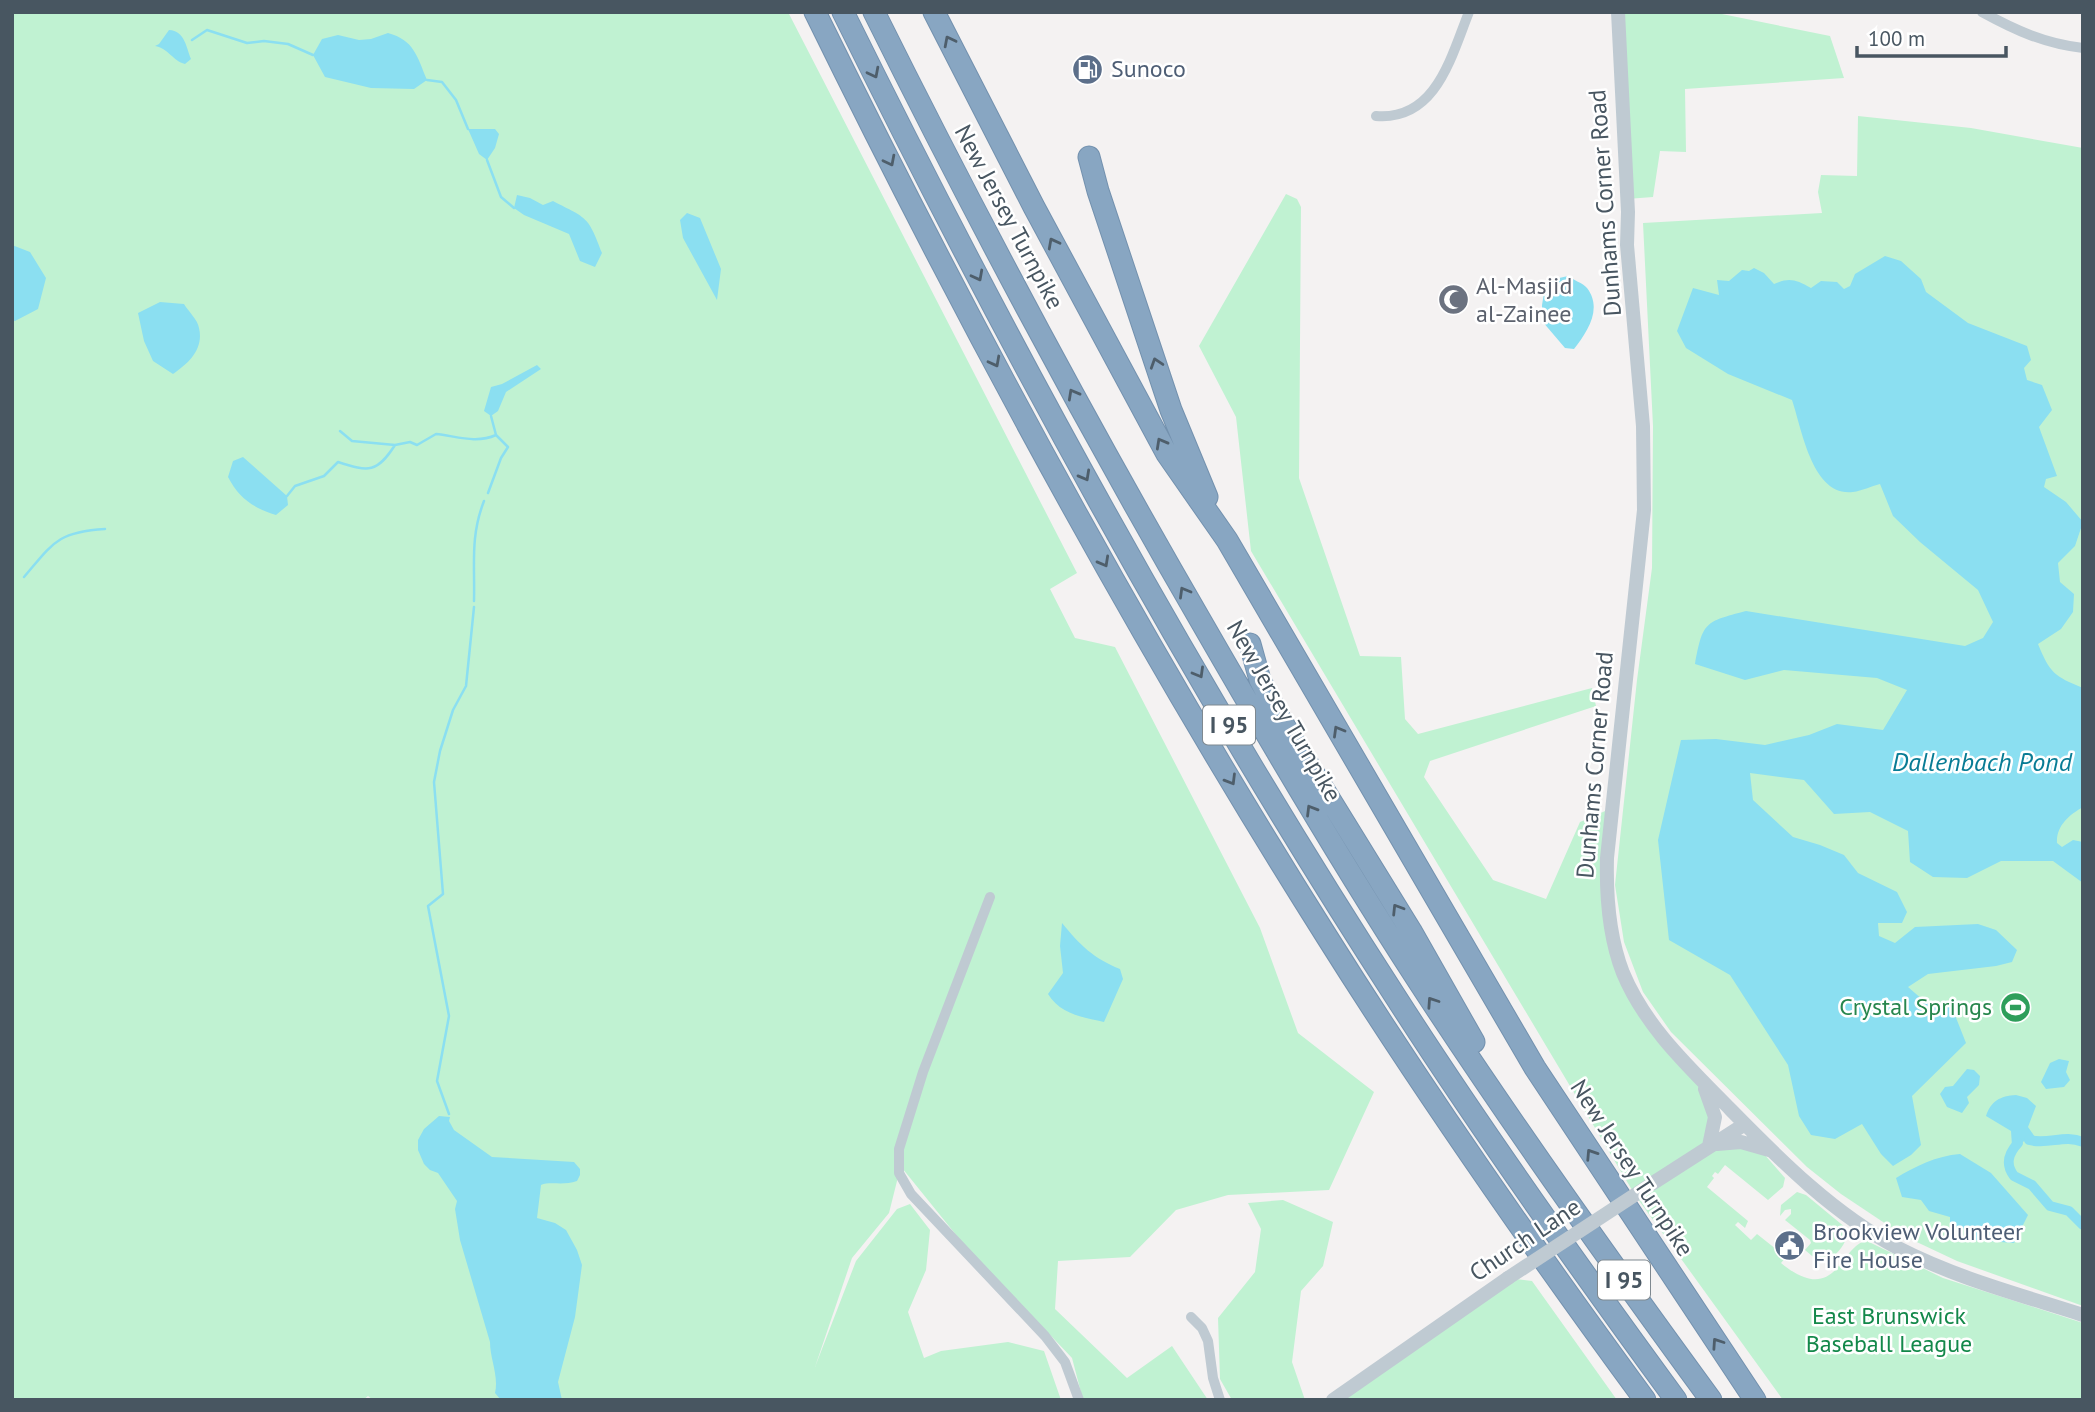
<svg xmlns="http://www.w3.org/2000/svg" width="2095" height="1412" viewBox="0 0 2095 1412" font-family="'PT Sans',sans-serif">
	<rect width="100%" height="100%" fill="#f4f2f2"/>
	<path fill="#c0f2d2" d="M12,12H788L1077,573L1050,589L1075,638L1115,647L1260,928L1298,1033L1374,1092L1329,1190L1228,1195L1176,1210L1130,1257L1058,1261L1055,1309L1127,1378L1172,1346L1208,1400H1083L1072,1358L961,1241L898,1163L899,1173L889,1213L852,1258L815,1367L856,1261L897,1209L910,1204L930,1230L926,1270L908,1312L924,1358L941,1351L1008,1342L1044,1351L1061,1400H373L368,1396L363,1400H12Z
		M1618,12H1712L1830,36L1844,78L1685,89L1686,152L1660,151L1653,197L1627,199Z
		M1858,116L1971,128L2083,148V1306L1957,1261L1904,1236L1841,1194L1807,1167L1671,1032L1643,992L1624,942L1615,885L1637,680L1652,568L1653,426L1643,223L1822,213L1818,192L1821,175L1857,176Z
		M1286,194L1297,199L1301,207L1299,478L1360,656L1401,657L1405,719L1418,734L1592,688L1596,706L1430,761L1424,777L1493,880L1546,899L1580,822L1612,808L1607,858L1623,972L1697,1076L1709,1106V1127L1704,1136L1709,1146L1716,1150L1736,1145L1764,1154L1785,1178L1783,1187L1768,1200L1725,1165L1718,1174L1715,1172L1712,1176L1714,1178L1707,1187L1748,1221L1745,1228L1738,1222L1735,1225L1751,1240L1757,1234L1786,1257L1781,1263C1837,1309 1841,1243 1867,1241L1943,1278L2083,1323V1400H1783L1635,1195L1251,551L1236,417L1199,346Z
		M1797,1192L1806,1195L1846,1228C1850,1240 1839,1252 1830,1259L1818,1261L1805,1250L1811,1243L1810,1240L1785,1220L1791,1214V1209L1785,1210L1780,1216L1781,1205Z
		M1283,1200L1333,1222L1323,1266L1301,1291L1292,1362L1305,1400H1232L1220,1379L1218,1318L1255,1272L1261,1229L1248,1203Z
		M1508,1278L1532,1281L1617,1400H1333Z"/>
	<path fill="#8bdff1" d="M169,30C185,31 186,47 191,59L185,64C173,61 168,48 155,46L159,44Z
		M388,33C414,40 417,56 427,80L414,89L371,88L325,77L313,55L322,39L338,35L359,40L371,39Z
		M468,129H495L499,134L495,148L487,160L479,154Z
		M517,195L530,198L543,205L553,201C588,219 588,216 602,253L595,267L580,261L569,234L524,215L514,208Z
		M687,213L700,218L721,269L717,300L683,238L680,220Z
		M12,245L30,252L46,278L38,309L15,321L12,320Z
		M1885,256L1901,261L1921,279L1926,292L1968,323L2027,346L2031,360L2024,368L2027,380L2042,385L2052,410L2039,427L2057,476L2046,479L2044,487L2066,502L2083,522L2075,546L2058,563L2060,582L2074,594L2073,612L2061,629L2038,644C2050,673 2054,676 2083,688V807C2069,815 2056,826 2057,843L2062,847L2073,840L2083,842V883L2053,861H2001L1967,878L1933,877L1910,862L1908,831L1870,812L1834,814L1804,780L1750,773L1753,800L1793,837L1820,845L1844,855L1858,873L1897,892L1907,912L1902,923H1878L1879,936L1895,943L1915,927L1978,924L1996,930L2017,950L2012,962L1996,966L1928,974L1908,987L1923,1000L1951,1005L1966,1043L1912,1096L1921,1145L1911,1155L1893,1166L1881,1154L1862,1124L1835,1139L1811,1135L1799,1116L1788,1065L1730,975L1669,940L1658,840L1681,740L1716,739L1765,745L1809,735L1837,724L1883,730L1907,690L1877,678L1784,670L1745,680L1695,664C1703,622 1704,622 1746,611L1965,646L1983,638L1993,622L1978,590L1920,542L1893,516L1880,484C1871,486 1862,491 1853,492C1812,497 1802,429 1792,400L1728,374L1686,348L1677,331L1693,288L1719,295L1717,280L1729,281L1742,270L1749,271L1754,268L1764,273L1774,284C1790,277 1796,280 1811,288L1821,281L1837,282L1844,289L1850,286L1855,274Z
		M1568,276C1573,280 1583,283 1587,288C1603,309 1587,332 1574,349L1565,348L1542,321V305L1546,281Z
		M160,302L184,304C188,311 198,320 199,328C204,349 189,363 173,374L153,361L144,341L138,313Z
		M537,365L541,369L506,392L498,411L491,416L484,411L491,387L502,384Z
		M243,457L287,496L288,505L276,515C253,508 239,498 228,477L233,461Z
		M1062,923C1080,945 1093,958 1120,969L1123,979L1104,1022C1082,1017 1060,1014 1048,994L1063,973L1060,946Z
		M2059,1059L2069,1061L2066,1072L2070,1080L2064,1087L2046,1089L2041,1082L2050,1063Z
		M1967,1069L1974,1070L1980,1076L1979,1085L1967,1097L1969,1103L1962,1113L1947,1107L1940,1094L1945,1087L1953,1086Z
		M2016,1095L2027,1098L2036,1106L2028,1127L2035,1137L2012,1146L2011,1131L1986,1116C1991,1101 2000,1096 2016,1095Z
		M439,1116L450,1117L449,1121L454,1130L492,1157L574,1162L580,1169V1175L577,1181C563,1186 550,1181 541,1185L537,1218L555,1223L566,1230L577,1250L582,1265L575,1317L558,1382L562,1400H501L495,1393C499,1376 490,1359 490,1342L460,1240L455,1209L457,1201L438,1173L430,1170L424,1164L418,1150V1140L424,1129Z
		M1960,1154L1991,1173L2028,1215L2014,1243L1974,1240L1967,1228L1950,1231V1217L1929,1211L1921,1200L1902,1197L1896,1178C1916,1166 1936,1156 1960,1154Z"/>
	<g fill="none" stroke-linecap="round" stroke-linejoin="round">
		<path stroke="#8bdff1" stroke-width="2.5" d="M192,40L207,30L247,43L264,41L288,44L313,55
			M427,80L442,82L456,100L468,129
			M487,160L501,197L514,208
			M340,431L352,441L395,445
			M488,493L501,458L508,447L496,435
			M287,496L295,486L324,476L338,462C369,472 377,473 395,445L410,442L417,445L436,434C456,436 476,444 496,435L491,416
			M24,577C53,543 57,532 105,529
			M474,601C475,564 470,537 484,501
			M449,1114L437,1081L449,1016L428,906L443,894L434,782L440,751L453,710L466,686L474,607"/>
		<path stroke="#8bdff1" stroke-width="10" d="M2029,1140C2049,1145 2064,1134 2083,1142
			M2018,1143C2008,1154 2005,1164 2014,1176L2032,1185L2050,1206L2069,1211L2083,1225"/>
		<defs>
			<path id="motorway" d="M815,12C970,328 1139,640 1327,937C1427,1096 1534,1249 1645,1400
				M843,12C1010,350 1192,683 1397,999C1485,1136 1580,1269 1676,1400
				M874,12C977,219 1086,423 1202,623C1271,743 1341,862 1417,979C1510,1122 1610,1262 1711,1400
				M934,12L1034,207L1167,454L1227,540L1535,1068L1755,1400
				M1089,157L1098,191L1171,410L1207,497
				M1250,644L1260,680L1279,717L1411,931L1474,1042"/>
		</defs>
		<use href="#motorway" stroke="#7391ae" stroke-width="23"/>
		<path stroke="#bfcad2" stroke-width="10" d="M1982,12C2015,30 2045,44 2083,48
			M1376,116C1436,121 1451,57 1469,12
			M990,897L923,1072L899,1149V1173L911,1194L1045,1336L1065,1362L1079,1400
			M1191,1317L1202,1328L1208,1341L1213,1378L1220,1400"/>
		<path stroke="#bfcad2" stroke-width="14" d="M1618,12L1628,212L1627,245L1643,426L1644,510L1607,858C1606,897 1609,937 1623,973C1646,1028 1690,1068 1731,1110C1781,1161 1834,1214 1898,1248C1956,1278 2021,1295 2083,1315
			M1705,1089L1715,1117L1709,1146
			M1717,1144L1741,1142L1769,1150
			M1653,1183L1745,1124
			M1333,1400L1508,1278"/>
		<use href="#motorway" stroke="#88a6c2" stroke-width="21"/>
		<path stroke="#bfcad2" stroke-width="14" d="M1508,1278L1653,1183"/>
	</g>
	<defs><path id="oneway-chevron" d="M-2-3.5L2.5 0L-2 3.5" fill="none" stroke-width="1.6" stroke-linecap="round" stroke-linejoin="round" transform="scale(1.75)"/></defs>
	<g stroke="#4e5e6b">
		<use href="#oneway-chevron" transform="translate(949 41) rotate(-117)"/>
		<use href="#oneway-chevron" transform="translate(874 73) rotate(63)"/>
		<use href="#oneway-chevron" transform="translate(890 161) rotate(63)"/>
		<use href="#oneway-chevron" transform="translate(1053 243) rotate(-118)"/>
		<use href="#oneway-chevron" transform="translate(978 276) rotate(62)"/>
		<use href="#oneway-chevron" transform="translate(995 362) rotate(62)"/>
		<use href="#oneway-chevron" transform="translate(1156 363) rotate(-108)"/>
		<use href="#oneway-chevron" transform="translate(1073 394) rotate(-119)"/>
		<use href="#oneway-chevron" transform="translate(1161 443) rotate(-119)"/>
		<use href="#oneway-chevron" transform="translate(1085 476) rotate(61)"/>
		<use href="#oneway-chevron" transform="translate(1104 562) rotate(61)"/>
		<use href="#oneway-chevron" transform="translate(1184 592) rotate(-120)"/>
		<use href="#oneway-chevron" transform="translate(1199 673) rotate(60)"/>
		<use href="#oneway-chevron" transform="translate(1338 731) rotate(-120)"/>
		<use href="#oneway-chevron" transform="translate(1231 780) rotate(59)"/>
		<use href="#oneway-chevron" transform="translate(1311 810) rotate(-121)"/>
		<use href="#oneway-chevron" transform="translate(1397 909) rotate(-122)"/>
		<use href="#oneway-chevron" transform="translate(1432 1002) rotate(-124)"/>
		<use href="#oneway-chevron" transform="translate(1591 1154) rotate(-123)"/>
		<use href="#oneway-chevron" transform="translate(1717 1343) rotate(-124)"/>
	</g>
	<defs>
		<symbol id="fuel-disc" viewBox="-11 -11 22 22"><circle r="9.5" fill="#5c6f8a" stroke="#fff"/><path d="M-5.5-6h7V0h2V4h1.3V-2.5L3-4.5l.8-.8L6-3V5H2.5V1h-1V6h-7ZM-4.2-4.7v3.2H.2V-4.7Z" fill="#fff"/></symbol>
		<symbol id="mosque-disc" viewBox="-11 -11 22 22"><circle r="9.5" fill="#6b7280" stroke="#fff"/><path d="M3.5-4.9A6 6 0 1 0 3.5 4.9A5 5 0 1 1 3.5-4.9Z" fill="#fff"/></symbol>
		<symbol id="stadium-disc" viewBox="-11 -11 22 22"><circle r="9.5" fill="#2e9e5b" stroke="#fff"/><path d="M0-5a6.5 5 0 1 0 0 10a6.5 5 0 1 0 0-10ZM-3.5-1.8h7v3.6h-7Z" fill="#fff"/></symbol>
		<symbol id="civic-disc" viewBox="-11 -11 22 22"><circle r="9.5" fill="#5c6f8a" stroke="#fff"/><path d="M-.6-6.5H3V-4.5H.6V-3L4-1V1h2V6H-6V1h2V-1L-.6-3ZM-1.2 2.5V6h2.4V2.5Z" fill="#fff"/></symbol>
	</defs>
	<g fill-rule="evenodd">
		<use href="#fuel-disc" x="1070" y="52" width="35" height="35"/>
		<use href="#mosque-disc" x="1436" y="282" width="35" height="35"/>
		<use href="#stadium-disc" x="1998" y="990" width="35" height="35"/>
		<use href="#civic-disc" x="1772" y="1228" width="35" height="35"/>
	</g>
	<g text-anchor="middle" stroke-width="5" stroke-linejoin="round" paint-order="stroke">
		<g fill="#fff" stroke="#7f8990" stroke-width="2">
			<rect x="1203" y="705.5" width="52" height="39" rx="5"/>
			<rect x="1598" y="1260.5" width="52" height="39" rx="5"/>
		</g>
		<g font-size="23" font-weight="bold" fill="#485661">
			<text x="1229" y="733">I 95</text>
			<text x="1624" y="1288">I 95</text>
		</g>
		<g font-size="24" fill="#4e5e75" stroke="#fff" text-anchor="start">
			<text x="1111" y="77">Sunoco</text>
			<text x="1813" y="1240">Brookview Volunteer<tspan x="1813" dy="28">Fire House</tspan></text>
		</g>
		<g font-size="24" fill="#485661" stroke="#fff">
			<text transform="translate(1605 203) rotate(-94)" y="8">Dunhams Corner Road</text>
			<text transform="translate(1009 217) rotate(62)" y="8">New Jersey Turnpike</text>
			<text transform="translate(1284 711) rotate(60)" y="8">New Jersey Turnpike</text>
			<text transform="translate(1595 765) rotate(-85)" y="8">Dunhams Corner Road</text>
			<text transform="translate(1632 1168) rotate(57)" y="8">New Jersey Turnpike</text>
			<text transform="translate(1525 1240) rotate(-34)" y="8">Church Lane</text>
		</g>
		<g font-size="24" fill="#5b616d" stroke="#fff" text-anchor="start">
			<text x="1476" y="294">Al-Masjid<tspan x="1476" dy="28">al-Zainee</tspan></text>
		</g>
		<g font-size="24" fill="#27864d" stroke="#fff" text-anchor="end">
			<text x="1992" y="1015">Crystal Springs</text>
		</g>
		<g font-size="24" fill="#13884a" stroke="#fff">
			<text x="1889" y="1324">East Brunswick<tspan x="1889" dy="28">Baseball League</tspan></text>
		</g>
		<g font-size="26" font-style="italic" fill="#087c95" stroke="#fff">
			<text x="1982" y="771">Dallenbach Pond</text>
		</g>
	</g>
	<rect width="2095" height="1412" fill="none" stroke="#485661" stroke-width="28"/>
	<path d="M1857 46v10h149v-10" fill="none" stroke="#485661" stroke-width="3.5"/>
	<text x="1868" y="46" font-size="21" fill="#485661" stroke="#ffffff" stroke-width="5" paint-order="stroke">100 m</text>
</svg>
